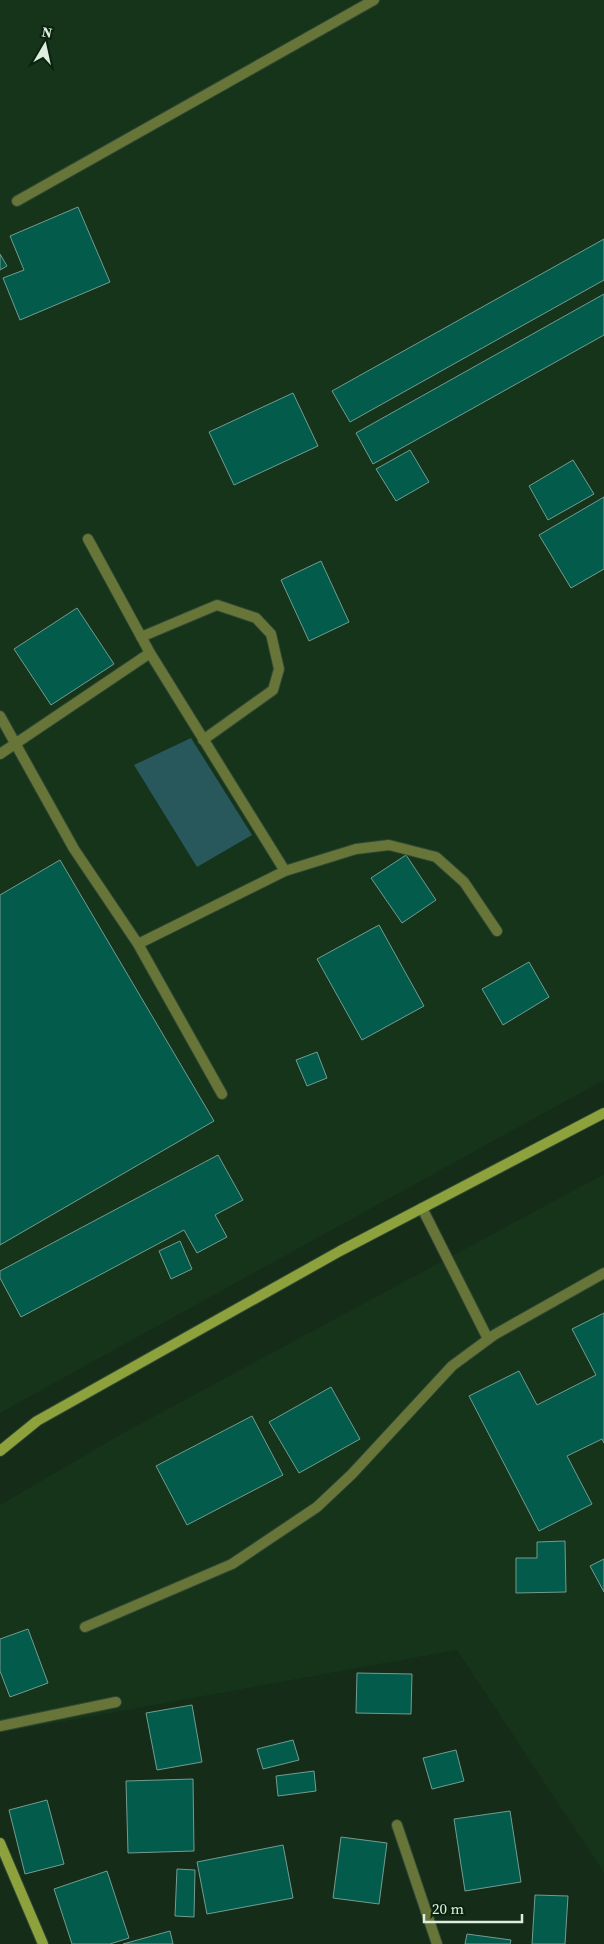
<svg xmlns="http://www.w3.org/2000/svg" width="604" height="1944" viewBox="0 0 604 1944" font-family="'Source Serif 4',serif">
	<rect width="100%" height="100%" fill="#142c18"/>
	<path fill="#15341a" d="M0,0H604V1080L0,1413Z
		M604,1174V1873L457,1650L0,1733V1505L125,1432Z"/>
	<path fill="#28585c" d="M191,738L252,835L197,867L134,765Z"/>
	<path fill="#035b4b" stroke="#739c91" d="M78,207L110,282L20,320L3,278L24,270L10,236Z
		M604,239V280L350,422L332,391Z
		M0,254L7,266L0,270Z
		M604,294V335L373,464L356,433Z
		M293,393L318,446L234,485L209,432Z
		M410,450L429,482L396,501L376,469Z
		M573,460L594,494L548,520L529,486Z
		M604,497V569L571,588L539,535Z
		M321,561L349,622L309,641L281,580Z
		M77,608L114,664L51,705L14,649Z
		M406,855L436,900L402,923L371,878Z
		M60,860L214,1121L0,1245V895Z
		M379,925L424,1006L362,1040L317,959Z
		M529,962L549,997L503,1025L482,989Z
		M317,1052L327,1078L307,1086L296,1060Z
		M218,1155L243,1200L215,1215L227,1237L197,1253L184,1230L21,1317L0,1278V1271Z
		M180,1241L192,1269L171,1279L159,1251Z
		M604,1313V1443L602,1439L567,1456L592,1504L539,1531L469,1396L519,1371L537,1405L596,1375L572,1329Z
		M331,1387L360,1439L299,1473L269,1422Z
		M252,1416L283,1475L187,1525L156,1466Z
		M565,1541L566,1592L516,1593V1558H537V1542Z
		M604,1559V1592L590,1566Z
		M28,1629L48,1683L10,1697L0,1671V1639Z
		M357,1673L412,1674L411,1714L356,1713Z
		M192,1705L202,1762L157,1770L146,1713Z
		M293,1740L299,1760L263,1769L257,1749Z
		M456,1750L464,1781L432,1789L423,1758Z
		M314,1771L316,1791L278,1796L276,1776Z
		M193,1779L194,1851L128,1853L126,1781Z
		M47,1800L64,1864L25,1874L9,1810Z
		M510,1811L521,1882L465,1891L454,1819Z
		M341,1837L387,1843L379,1904L333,1898Z
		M283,1845L293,1898L207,1914L197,1862Z
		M177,1869L195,1870L194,1917L175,1916Z
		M107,1871L129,1938L110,1944H72L54,1889Z
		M535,1895L568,1896L565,1944H532Z
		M170,1931L173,1944H123Z
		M467,1934L511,1940L510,1944H465Z"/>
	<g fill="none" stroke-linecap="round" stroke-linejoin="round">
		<defs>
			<path id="service" d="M17,201L374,0
				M88,539L150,653L285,871
				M141,637L217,605L256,618L271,634L279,669L273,690L203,740
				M0,716L74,849L138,944L222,1094
				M0,754L150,653
				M138,944L285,871L356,849L389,845L436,857L464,882L497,931
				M85,1627L232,1564L317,1507L352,1474L452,1366L494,1335L604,1273"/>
			<path id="minor" d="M422,1208L488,1339
				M0,1726L116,1702
				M397,1825L437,1944"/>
			<path id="secondary" d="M0,1451L37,1421L340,1251L604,1113
				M0,1843L43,1944"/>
		</defs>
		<use href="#service" stroke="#304734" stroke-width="12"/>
		<use href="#minor" stroke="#304734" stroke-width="12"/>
		<use href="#secondary" stroke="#304734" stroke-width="12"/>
		<use href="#service" stroke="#687539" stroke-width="10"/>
		<use href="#minor" stroke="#687539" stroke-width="10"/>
		<use href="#secondary" stroke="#8da23c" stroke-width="10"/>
	</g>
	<g transform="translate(45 45) rotate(9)" stroke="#0a230f" stroke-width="4" paint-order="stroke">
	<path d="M0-4L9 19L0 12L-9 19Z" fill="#deeddf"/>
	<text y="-8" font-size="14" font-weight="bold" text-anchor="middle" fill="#deeddf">N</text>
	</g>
	<path d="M424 1914v8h98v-8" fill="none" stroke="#deeddf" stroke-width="2.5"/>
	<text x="432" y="1914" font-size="15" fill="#deeddf" stroke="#0a230f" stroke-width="4" paint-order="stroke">20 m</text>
</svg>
